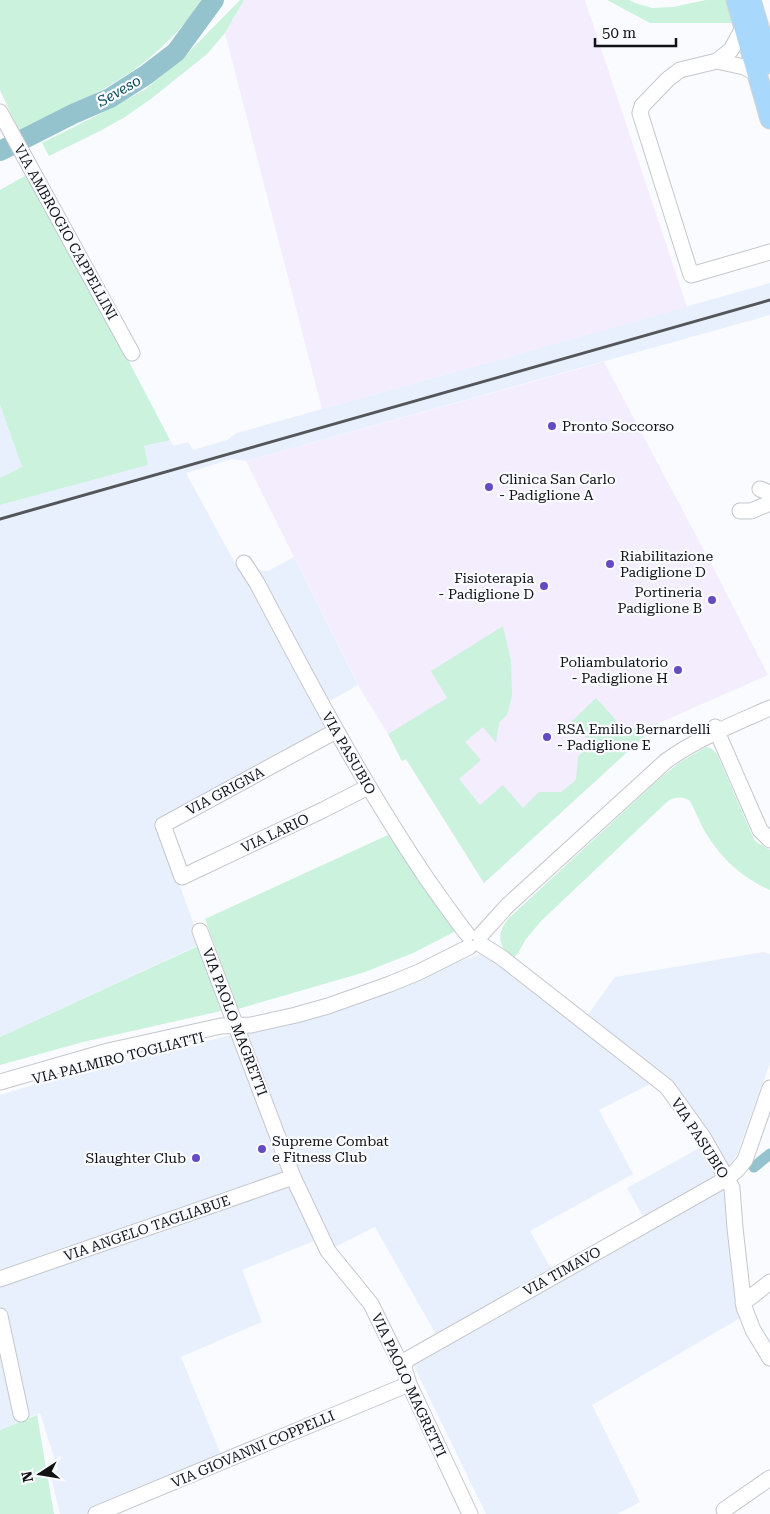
<svg xmlns="http://www.w3.org/2000/svg" width="770" height="1514" viewBox="0 0 770 1514" font-family="'Roboto Serif',serif">
	<rect width="100%" height="100%" fill="#f9fbfe"/>
	<path fill="#e9f0fd" fill-rule="evenodd" d="M770,283V315L246,461L232,459L186,473L235,563L250,555L258,568L262,571H268L294,557L358,685L321,706L333,730L157,823L201,944L0,1037V505L147,465L143,446L170,440L173,446L188,442L193,450L227,440L237,433L322,409Z
		M0,405L22,467L0,478Z
		M488,952L580,1026L615,977L763,952L770,954V1063L737,1154L727,1171L748,1306L740,1318L592,1405L640,1502L617,1514H486L412,1362L442,1345L375,1227L331,1249L324,1237L242,1270L262,1322L181,1357L222,1457L87,1514H60L50,1473L58,1470L40,1413L0,1430V1095L83,1070L299,1019L390,990L456,962ZM654,1082L703,1146L627,1188L645,1220L553,1272L530,1231L633,1174L599,1110Z"/>
	<path fill="#f4edfe" d="M244,0H585L687,307L322,409L225,33Z
		M604,362L716,573L768,675L659,723L484,883L406,759L402,761L388,734L362,692L246,461Z"/>
	<path fill="#caf2dd" d="M0,0H205C183,26 159,53 131,72C96,96 56,111 19,131L0,90Z
		M240,0H244L225,33L207,54L152,98L125,117L100,131L49,156L42,143L96,116L146,89L185,56Z
		M607,0H629L635,3L652,8L673,7L706,0H726L732,23H650Z
		M30,173L170,440L144,446L148,465L0,505V478L22,467L0,405V190Z
		M503,626L511,661L512,696L507,715L499,723L496,743L483,727L465,742L481,760L459,779L480,805L503,785L523,808L539,792H561L576,780L578,756L592,744L571,722L596,698L623,728L631,729L659,723L484,883L406,759L402,761L388,734L447,698L431,671Z
		M706,747L711,748L717,754L752,835L755,841L770,850V890C740,877 716,854 701,824C697,816 694,807 689,800C681,796 675,797 668,801L541,921L526,939L518,953L514,958C498,947 496,934 508,919L658,780L679,763Z
		M388,835L456,931L413,953L365,972L238,1009L205,919Z
		M198,946L221,1011L83,1042L0,1065V1037Z
		M37,1415L54,1514H0V1430Z"/>
	<g fill="none" stroke-linecap="round" stroke-linejoin="round">
		<path stroke="#95c3cd" stroke-width="11" d="M754,1167L770,1154"/>
		<path stroke="#95c3cd" stroke-width="20" d="M0,151L73,114L110,98L146,75L176,52L214,0"/>
		<defs>
			<path id="minor" d="M717,61L731,50L744,26
				M758,74L744,67L717,61L680,70L668,79L642,106L640,113L691,275L770,252
				M0,112L132,353
				M760,489L770,493
				M740,511H751L770,503
				M244,563L257,583C310,684 363,784 427,879C440,897 453,916 467,934
				M715,727L760,830L770,840
				M336,731L163,825L182,877L323,810L368,787
				M200,931L293,1177L328,1251L371,1304L398,1359L404,1368L409,1384L470,1514
				M480,936L507,906L666,761C698,738 734,724 770,708
				M480,944L501,957L667,1087L703,1137L732,1188L735,1228L744,1307L753,1330L770,1358
				M0,1082L108,1051L221,1026L251,1025L296,1015L328,1006L390,984L419,972L469,947
				M0,1279L293,1177
				M743,1303L770,1282
				M0,1316L21,1414
				M404,1368L405,1363L408,1359L726,1179L737,1170L745,1160L770,1088
				M724,1510L770,1478
				M96,1514L409,1384"/>
			<path id="major" d="M736,0L770,119
				M751,0L770,64"/>
		</defs>
		<use href="#minor" stroke="#c4c7cd" stroke-width="17"/>
		<use href="#major" stroke="#d4d4d5" stroke-width="21"/>
		<use href="#minor" stroke="#fff" stroke-width="15"/>
		<use href="#major" stroke="#a8d8fb" stroke-width="19"/>
		<path stroke="#555659" stroke-width="3" d="M0,519L770,300"/>
	</g>
	<g fill="#644bc4" stroke="#f9fbfe" stroke-width="2">
		<circle cx="552" cy="426" r="5"/>
		<circle cx="489" cy="487" r="5"/>
		<circle cx="610" cy="564" r="5"/>
		<circle cx="544" cy="586" r="5"/>
		<circle cx="712" cy="600" r="5"/>
		<circle cx="678" cy="670" r="5"/>
		<circle cx="547" cy="737" r="5"/>
		<circle cx="262" cy="1149" r="5"/>
		<circle cx="196" cy="1158" r="5"/>
	</g>
	<g text-anchor="middle" stroke-width="4.5" stroke-linejoin="round" paint-order="stroke">
		<g font-size="14" fill="#111214" stroke="#f9fbfe">
			<text transform="translate(66 232) rotate(61)" y="5">VIA AMBROGIO CAPPELLINI</text>
			<text transform="translate(349 753) rotate(60)" y="5">VIA PASUBIO</text>
			<text transform="translate(225 791) rotate(-28)" y="5">VIA GRIGNA</text>
			<text transform="translate(275 833) rotate(-25)" y="5">VIA LARIO</text>
			<text transform="translate(235 1022) rotate(69)" y="5">VIA PAOLO MAGRETTI</text>
			<text transform="translate(118 1058) rotate(-14)" y="5">VIA PALMIRO TOGLIATTI</text>
			<text transform="translate(700 1138) rotate(57)" y="5">VIA PASUBIO</text>
			<text transform="translate(147 1228) rotate(-19)" y="5">VIA ANGELO TAGLIABUE</text>
			<text transform="translate(562 1271) rotate(-29)" y="5">VIA TIMAVO</text>
			<text transform="translate(409 1385) rotate(65)" y="5">VIA PAOLO MAGRETTI</text>
			<text transform="translate(253 1449) rotate(-23)" y="5">VIA GIOVANNI COPPELLI</text>
		</g>
		<g font-size="14" fill="#111214" stroke="#f9fbfe" text-anchor="start">
			<text x="562" y="431">Pronto Soccorso</text>
			<text x="499" y="484">Clinica San Carlo<tspan x="499" dy="16">- Padiglione A</tspan></text>
			<text x="620" y="561">Riabilitazione<tspan x="620" dy="16">Padiglione D</tspan></text>
			<text x="534" y="583" text-anchor="end">Fisioterapia<tspan x="534" dy="16">- Padiglione D</tspan></text>
			<text x="702" y="597" text-anchor="end">Portineria<tspan x="702" dy="16">Padiglione B</tspan></text>
			<text x="668" y="667" text-anchor="end">Poliambulatorio<tspan x="668" dy="16">- Padiglione H</tspan></text>
			<text x="557" y="734">RSA Emilio Bernardelli<tspan x="557" dy="16">- Padiglione E</tspan></text>
			<text x="272" y="1146">Supreme Combat<tspan x="272" dy="16">e Fitness Club</tspan></text>
			<text x="186" y="1163" text-anchor="end">Slaughter Club</text>
		</g>
		<g font-size="15" font-style="italic" fill="#084c58" stroke="#f9fbfe">
			<text transform="translate(119 91) rotate(-30)" y="5">Seveso</text>
		</g>
	</g>
	<g transform="translate(40 1474) rotate(258)" stroke="#f9fbfe" stroke-width="4" paint-order="stroke">
	<path d="M0-4L9 19L0 12L-9 19Z" fill="#111214"/>
	<text y="-8" font-size="14" font-weight="bold" text-anchor="middle" fill="#111214">N</text>
	</g>
	<path d="M595 38v8h81v-8" fill="none" stroke="#111214" stroke-width="2.5"/>
	<text x="602" y="38" font-size="15" fill="#111214" stroke="#f9fbfe" stroke-width="4" paint-order="stroke">50 m</text>
</svg>
